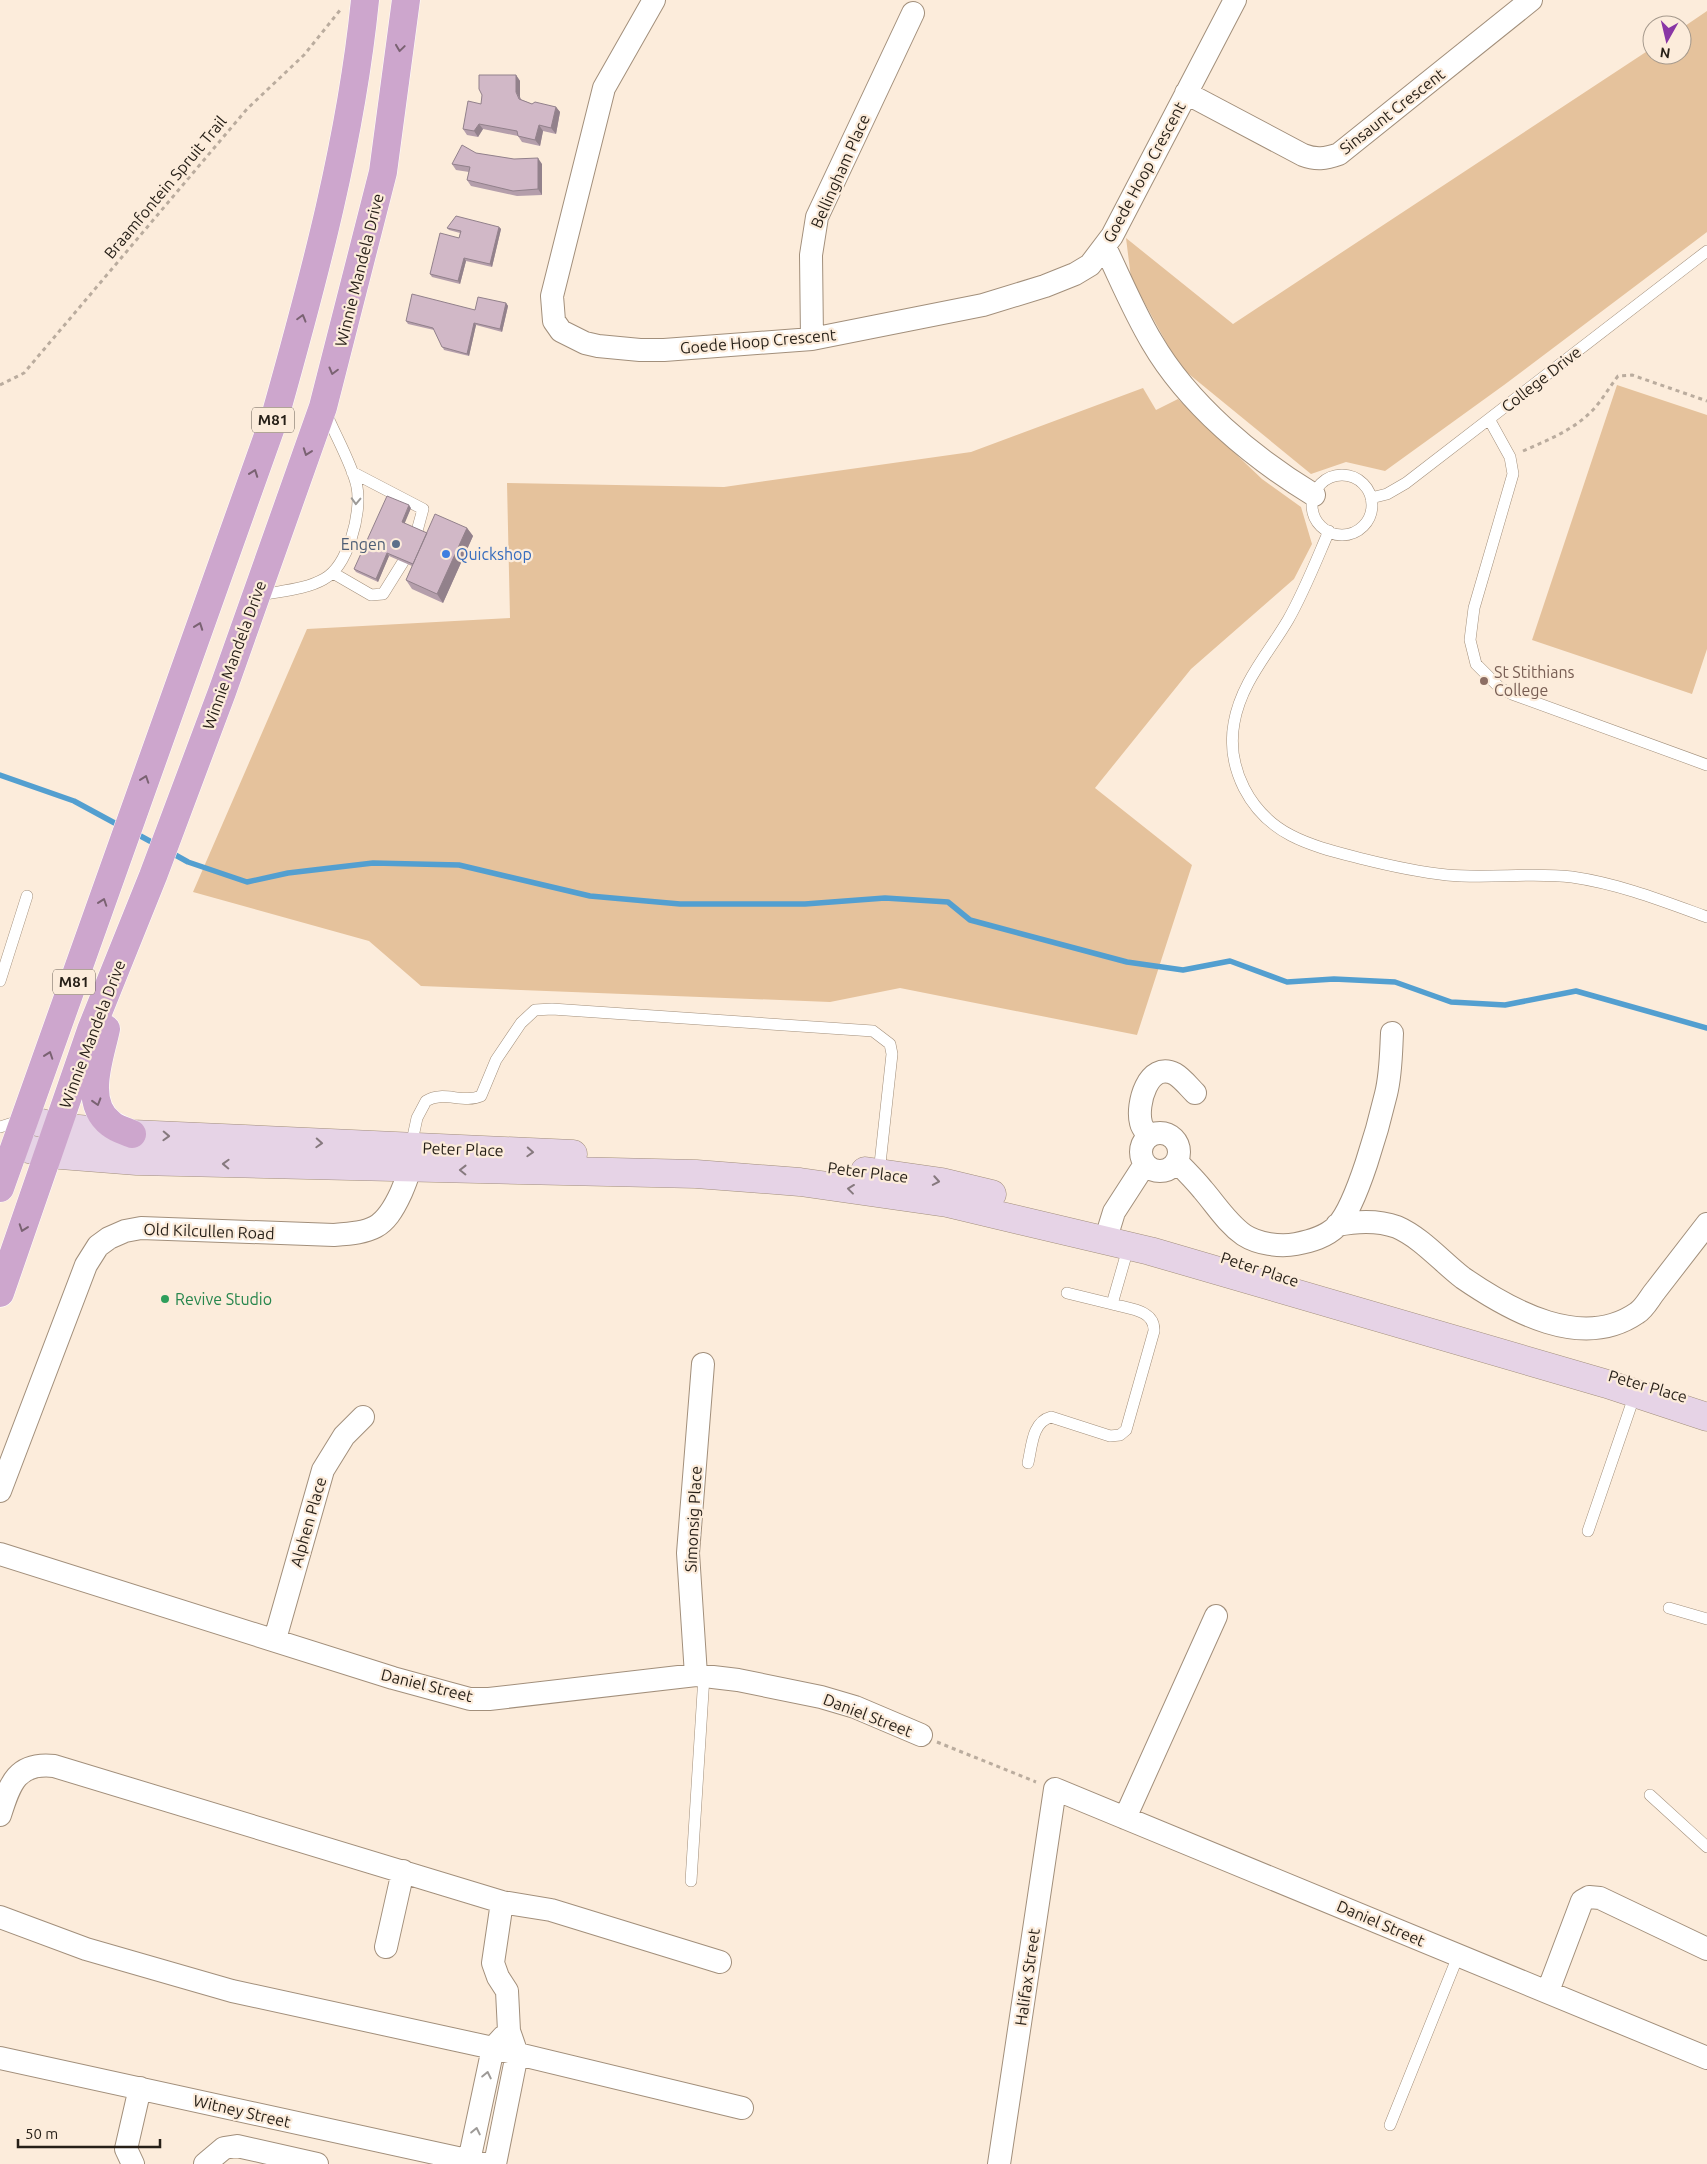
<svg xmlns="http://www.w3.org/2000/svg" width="1707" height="2164" viewBox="0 0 1707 2164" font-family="Ubuntu,sans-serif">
	<rect width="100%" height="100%" fill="#fcecdb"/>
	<path fill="#e5c29c" d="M1707,11V232L1504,385L1385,471L1346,462L1311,474L1179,366L1131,278L1126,238L1233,324L1652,48V55H1682V28Z
		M1617,385L1707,415V649L1692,694L1532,640Z
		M1143,388L1156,410L1178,399L1262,479L1301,507L1312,544L1294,579L1191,669L1095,788L1192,865L1137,1035L900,988L830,1002L421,986L369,941L193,892L307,629L510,618L507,483L724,487L971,452Z"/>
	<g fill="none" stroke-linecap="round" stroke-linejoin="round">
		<path stroke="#539fd0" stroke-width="5.5" d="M0,775L74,801L122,827
			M135,833L157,845
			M170,852L188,862L247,882L288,873L373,863L459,865L590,896L680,904H805L885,898L948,902L970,920L1127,962L1183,970L1230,961L1287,982L1334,979L1395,982L1451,1002L1505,1005L1576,991L1707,1028"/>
		<defs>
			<path id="service" d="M1489,419L1510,457L1513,474L1474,608L1470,640L1476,664L1500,688L1512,694L1707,765
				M352,472L423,509L417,531
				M1312 505a30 30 0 1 1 60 0a30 30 0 1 1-60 0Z
				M1371,498L1387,494L1406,483L1707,251
				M1329,531C1316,561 1304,592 1288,620C1268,654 1241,683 1234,723C1230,745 1234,768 1244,788C1269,837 1313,846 1363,859C1391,866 1419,872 1447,875C1489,879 1531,872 1572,877C1620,884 1663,901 1707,917
				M333,573L371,595L383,594L403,562
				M257,596C278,591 305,590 324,579C348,566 362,513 357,487C353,466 334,433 326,413
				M0,981L27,896
				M0,1127L22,1120
				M411,1146L417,1118L426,1101C443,1090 463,1104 481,1096L496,1060L521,1023L535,1010L552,1009L873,1031L890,1044L892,1054L879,1173
				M1067,1293L1112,1304
				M1028,1463C1032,1446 1032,1422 1051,1417L1110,1436L1120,1435L1126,1430L1154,1331C1155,1310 1130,1309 1112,1304L1129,1245
				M1588,1531L1635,1394
				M1669,1608L1707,1619
				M1650,1795L1707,1847
				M691,1881L704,1676
				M1390,2125L1458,1956"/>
			<path id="minor" d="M654,0L604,88L552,296L554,321L561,331L585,343L598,346L640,350H664L812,339L983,305L1045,286L1075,274L1090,265L1112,236L1235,0
				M1186,93L1303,155C1316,160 1325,159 1339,154L1531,0
				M1105,247C1120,278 1134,312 1152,342C1188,404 1253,458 1314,495
				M812,339L811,255L817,217L913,13
				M1141 1152a19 19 0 1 1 38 0a19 19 0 1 1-38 0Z
				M1149,1136C1146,1132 1142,1128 1141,1123C1136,1105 1148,1060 1175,1074C1182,1078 1189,1087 1195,1093
				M1177,1162C1186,1171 1195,1180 1203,1190C1216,1205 1227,1223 1244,1235C1258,1244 1280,1247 1296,1244C1311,1241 1326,1237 1337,1226C1357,1205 1379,1124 1386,1094C1391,1074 1391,1053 1392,1033
				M1337,1225C1357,1221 1378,1220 1397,1227C1422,1238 1442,1262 1463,1278C1511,1311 1582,1351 1637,1313C1645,1308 1650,1297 1656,1290C1673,1268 1690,1246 1707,1224
				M1106,1238L1114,1212L1145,1164
				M0,1491L86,1265L98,1246L109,1238L125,1231L141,1228L334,1235C372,1232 384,1230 401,1193C407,1179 411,1169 411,1153
				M0,1554L393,1678L470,1699H489L696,1675L738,1680L821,1697L855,1707L921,1735
				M275,1639L323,1470L344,1436L363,1417
				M696,1675L688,1553L703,1364
				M0,1815C10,1783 17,1762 54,1766L502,1902L551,1910L720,1962
				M1125,1818L1216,1616
				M0,1917L86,1949L232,1991L493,2048L742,2108
				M386,1947L403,1871
				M1548,1991L1582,1901L1589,1897L1600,1898L1707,1949
				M0,2058L485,2164
				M469,2161L493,2048L503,2037
				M133,2164L126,2149L140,2088
				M205,2164L224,2148L237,2146L317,2164
				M495,2164L517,2054L509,2031L507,1991L498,1977L493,1963L502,1902
				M999,2164L1055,1789L1707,2058"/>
			<path id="secondary" d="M26,1119L57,1127L132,1134L573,1154
				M17,1146L48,1154L137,1161L696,1174L800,1182L947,1203L1150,1251L1607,1384L1707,1417
				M865,1171L942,1182L992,1194"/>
			<path id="primary" d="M106,1029C100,1058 82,1102 111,1124C117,1129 125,1131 132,1134
				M0,1188L276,413C314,278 351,140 365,0
				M0,1293L91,1030L153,876L222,692L323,407L383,172L406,0"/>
		</defs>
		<use href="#service" stroke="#a28f7b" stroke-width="12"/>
		<use href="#minor" stroke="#a28f7b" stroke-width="24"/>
		<use href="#secondary" stroke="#a28f7b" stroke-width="29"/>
		<use href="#primary" stroke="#fff" stroke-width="29"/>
		<path stroke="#baac9e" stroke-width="3" stroke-dasharray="4 4" stroke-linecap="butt" d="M0,385L24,373L247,109L304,55L341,9
			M1523,451C1550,439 1579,428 1598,404C1605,395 1611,385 1618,376L1632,375L1707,401
			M937,1742L1036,1782"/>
		<use href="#service" stroke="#fff" stroke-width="11"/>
		<use href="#minor" stroke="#fff" stroke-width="22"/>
		<use href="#secondary" stroke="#e6d3e6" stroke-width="28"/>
		<use href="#primary" stroke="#cda6cd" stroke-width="28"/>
	</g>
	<path fill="#b49eab" d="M516,75L520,81V99L532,104L556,107L560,112L556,134L543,131L540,146L522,142L518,136L483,129L478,137L467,135L463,129Z
		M476,153L542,164V195L517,196L471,186L467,180L469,172L456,170L452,164Z
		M499,227L501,229L492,267L466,261L460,284L432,277L430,274L459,238L460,233L449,230L447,228Z
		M506,303L508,306L502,332L476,325L469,356L444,350L434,330L408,324L406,321L475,310Z
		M411,508L404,523L427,533L467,528L473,536L443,603L412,589L406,580L412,566L389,556L378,582L356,572L354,569Z"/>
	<path fill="#92818b" d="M516,75L520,81V97L523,104L516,92Z
		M556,107L560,112L556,134L551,128Z
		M479,124L483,129L478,137L474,131Z
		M539,125L543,131L540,146L535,140Z
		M538,158L542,164V195L538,189Z
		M499,227L501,229L492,267L490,264Z
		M464,258L466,261L460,284L458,281Z
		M506,303L508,306L502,332L500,329Z
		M474,323L476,325L469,356L467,354Z
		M409,505L411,508L404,525L402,522Z
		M467,528L473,536L443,603L437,594Z
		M387,553L389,556L378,582L376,579Z"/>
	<path fill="#d1b8c7" stroke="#92818b" d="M479,75H516V92L519,99L532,104L535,102L556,107L551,128L539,125L535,140L518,136L517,131L479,124L474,131L463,129L468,101L481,104L482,95L479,89Z
		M462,145L476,153L514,159L538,158V189L513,191L467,180L470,167L452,164Z
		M456,216L499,227L490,264L464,258L458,281L430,274L440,233L459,238L461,231L447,228Z
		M412,294L475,310L478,297L506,303L500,329L474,323L467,354L442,347L433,328L406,321Z
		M387,496L409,505L402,522L427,533L413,564L387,553L376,579L354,569Z
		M435,514L467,528L437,594L406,580Z"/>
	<defs><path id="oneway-chevron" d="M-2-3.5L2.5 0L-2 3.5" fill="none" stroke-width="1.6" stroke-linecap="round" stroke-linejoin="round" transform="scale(1.25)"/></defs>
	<g stroke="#7a6272">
		<use href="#oneway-chevron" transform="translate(400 48) rotate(98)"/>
		<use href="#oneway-chevron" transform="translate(302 318) rotate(-74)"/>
		<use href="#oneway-chevron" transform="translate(333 371) rotate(105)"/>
		<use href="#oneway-chevron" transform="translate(307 452) rotate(110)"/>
		<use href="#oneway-chevron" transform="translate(254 473) rotate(-70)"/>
		<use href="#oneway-chevron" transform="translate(199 626) rotate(-70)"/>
		<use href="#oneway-chevron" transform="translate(145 779) rotate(-71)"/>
		<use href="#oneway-chevron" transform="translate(103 902) rotate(-71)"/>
		<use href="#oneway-chevron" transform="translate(49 1055) rotate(-71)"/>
		<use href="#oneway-chevron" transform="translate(97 1102) rotate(73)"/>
		<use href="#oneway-chevron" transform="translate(23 1228) rotate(109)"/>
	</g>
	<g stroke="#9d9a97">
		<use href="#oneway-chevron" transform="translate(356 501) rotate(92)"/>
		<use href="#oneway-chevron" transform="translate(487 2075) rotate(-78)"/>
		<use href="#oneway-chevron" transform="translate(476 2131) rotate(-78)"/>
	</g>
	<g stroke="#86797e">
		<use href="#oneway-chevron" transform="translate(166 1136) rotate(2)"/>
		<use href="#oneway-chevron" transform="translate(319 1143) rotate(3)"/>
		<use href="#oneway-chevron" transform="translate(530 1152) rotate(3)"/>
		<use href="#oneway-chevron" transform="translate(226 1164) rotate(-178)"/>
		<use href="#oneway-chevron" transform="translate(463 1170) rotate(-179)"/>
		<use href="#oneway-chevron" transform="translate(936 1181) rotate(10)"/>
		<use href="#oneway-chevron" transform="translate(851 1189) rotate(-173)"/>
	</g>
	<circle fill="#5c6f8a" stroke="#fcecdb" stroke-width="2" cx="396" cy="544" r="5"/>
	<circle fill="#3f7fe0" stroke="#fcecdb" stroke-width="2" cx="446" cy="554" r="5"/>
	<circle fill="#8d6e63" stroke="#fcecdb" stroke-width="2" cx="1484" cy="681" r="5"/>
	<circle fill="#2e9e5b" stroke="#fcecdb" stroke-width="2" cx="165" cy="1299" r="5"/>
	<g text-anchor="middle" stroke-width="4.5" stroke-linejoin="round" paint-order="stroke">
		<g fill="#fcecdb" stroke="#665c52" stroke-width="1">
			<rect x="252" y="407.5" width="42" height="25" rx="4"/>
			<rect x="53" y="969.5" width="42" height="25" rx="4"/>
		</g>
		<g font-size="15" font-weight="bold" fill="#261f17">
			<text x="273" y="425">M81</text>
			<text x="74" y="987">M81</text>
		</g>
		<g font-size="16" fill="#261f17" stroke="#fcecdb">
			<text transform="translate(1392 111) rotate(-38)" y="6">Sinsaunt Crescent</text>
			<text transform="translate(840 171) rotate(-66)" y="6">Bellingham Place</text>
			<text transform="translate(1144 172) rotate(-62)" y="6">Goede Hoop Crescent</text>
			<text transform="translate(165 187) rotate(-50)" y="6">Braamfontein Spruit Trail</text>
			<text transform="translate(359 270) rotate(-76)" y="6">Winnie Mandela Drive</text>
			<text transform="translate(758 341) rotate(-5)" y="6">Goede Hoop Crescent</text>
			<text transform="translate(1541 379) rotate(-38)" y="6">College Drive</text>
			<text transform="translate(234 655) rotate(-70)" y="6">Winnie Mandela Drive</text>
			<text transform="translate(92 1034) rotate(-69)" y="6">Winnie Mandela Drive</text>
			<text transform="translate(463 1149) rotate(2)" y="6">Peter Place</text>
			<text transform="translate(868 1172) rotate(7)" y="6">Peter Place</text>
			<text transform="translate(209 1231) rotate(2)" y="6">Old Kilcullen Road</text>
			<text transform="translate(1260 1269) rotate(18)" y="6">Peter Place</text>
			<text transform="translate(1648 1386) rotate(16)" y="6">Peter Place</text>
			<text transform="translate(693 1519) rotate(-87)" y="6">Simonsig Place</text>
			<text transform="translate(308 1522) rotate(-74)" y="6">Alphen Place</text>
			<text transform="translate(427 1685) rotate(14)" y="6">Daniel Street</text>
			<text transform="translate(868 1715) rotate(21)" y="6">Daniel Street</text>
			<text transform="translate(1381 1923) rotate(23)" y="6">Daniel Street</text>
			<text transform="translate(1027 1977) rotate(-82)" y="6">Halifax Street</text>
			<text transform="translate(242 2111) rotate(13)" y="6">Witney Street</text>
		</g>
		<g font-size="16" fill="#4e5e75" stroke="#fcecdb" text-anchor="end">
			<text x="386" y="550">Engen</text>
		</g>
		<g font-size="16" fill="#366cbe" stroke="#fcecdb" text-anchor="start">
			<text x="456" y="560">Quickshop</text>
		</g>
		<g font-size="16" fill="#785e54" stroke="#fcecdb" text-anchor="start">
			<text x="1494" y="678">St Stithians<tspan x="1494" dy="18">College</tspan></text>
		</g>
		<g font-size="16" fill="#27864d" stroke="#fcecdb" text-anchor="start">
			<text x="175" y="1305">Revive Studio</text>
		</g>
	</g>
	<g transform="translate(1667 40) rotate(188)"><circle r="24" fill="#fcecdb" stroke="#a69a8d"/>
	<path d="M0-4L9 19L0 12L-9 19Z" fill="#8936a5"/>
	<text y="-8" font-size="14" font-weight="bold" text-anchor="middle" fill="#261f17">N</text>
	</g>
	<path d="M18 2139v8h142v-8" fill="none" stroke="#261f17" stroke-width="2.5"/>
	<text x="25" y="2139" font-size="15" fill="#261f17" stroke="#fcecdb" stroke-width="4" paint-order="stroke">50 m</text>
</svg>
